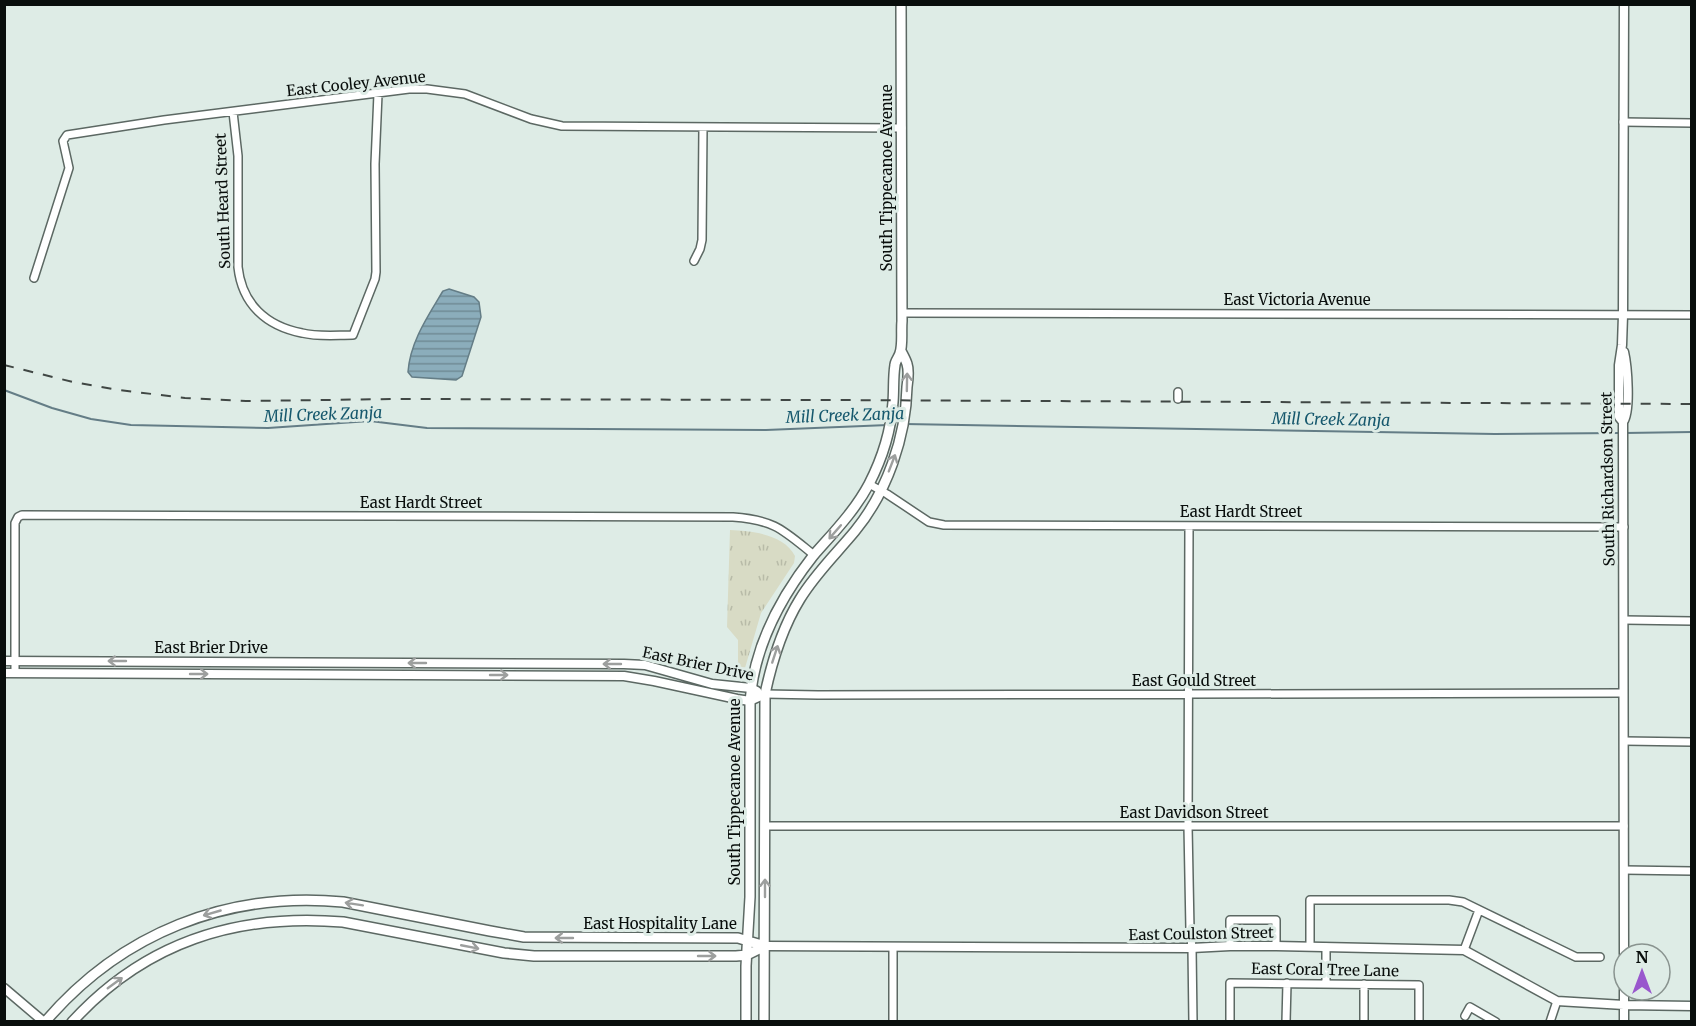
<svg xmlns="http://www.w3.org/2000/svg" width="1696" height="1026" viewBox="0 0 1696 1026" font-family="Merriweather,serif">
	<defs>
		<pattern id="grass-tufts" width="24" height="20" patternUnits="userSpaceOnUse" patternTransform="scale(1.5)"><rect width="24" height="20" fill="#d8dbc5"/><path d="M3 7l-1-3M5 7V3M7 7l1-3M15 17l-1-3M17 17v-4M19 17l1-3" fill="none" stroke="#b8bba8"/></pattern>
		<pattern id="water-rules" width="6" height="5" patternUnits="userSpaceOnUse" patternTransform="scale(1.5)"><rect width="6" height="5" fill="#8badbb"/><path d="M0 2.5h6" fill="none" stroke="#708b96"/></pattern>
	</defs>
	<rect width="100%" height="100%" fill="#deece6"/>
	<path fill="url(#grass-tufts)" d="M730,530C752,531 784,534 795,556L794,563L761,613L745,668L738,669V640L727,627Z"/>
	<path fill="url(#water-rules)" stroke="#647d86" stroke-width="1.5" d="M449,289L474,297L479,302L481,317L462,376L456,380L412,377L408,372C410,342 428,316 443,291Z"/>
	<g fill="none" stroke-linecap="round" stroke-linejoin="round">
		<path stroke="#647d86" stroke-width="2" d="M4,390L52,408L91,419L131,425L268,428L370,421L427,428L766,430L888,425
			M905,424L1495,434L1620,433
			M1625,433L1692,432"/>
		<defs>
			<path id="minor" d="M233,112L238,156V267C242,304 266,326 302,333C318,337 336,335 353,335L375,279L376,272L375,164L378,94
				M1623,122L1692,123
				M694,261L700,249L702,240L703,127
				M34,278L69,168L63,141L67,135L164,120L409,89H427L465,94L531,119L562,126L902,128
				M902,313L1692,315
				M1178,399V392
				M869,484L887,494L929,522L944,525L1624,527
				M1189,526L1188,826L1190,930L1192,948L1193,1022
				M1624,620L1692,621
				M15,673V523L18,517L22,515L733,517C775,520 783,530 814,555
				M765,694L818,695L1623,693
				M1624,741L1692,742
				M765,826H1624
				M1624,870L1692,871
				M1230,946V920H1276V946
				M1310,946V900H1449L1463,902L1576,957H1600
				M1326,947V984
				M893,948V1022
				M1464,950L1479,910
				M1465,1016L1470,1007L1496,1022
				M1230,1022V983L1419,985V1022
				M1286,1022L1287,983
				M1364,1022V984
				M1550,1022L1557,1001"/>
			<path id="tertiary" d="M1624,4L1623,315L1622,345L1619,365V417L1623,422L1624,954
				M1623,422C1631,411 1627,365 1624,352
				M4,661L624,664L645,665L712,684L751,688L757,691
				M4,673L624,676L654,681L737,699L750,701L765,694
				M765,946L1192,948L1230,946H1276L1464,950L1557,1001L1624,1005L1692,1006
				M4,988L44,1022
				M1624,1022V990"/>
			<path id="secondary" d="M45,1022C121,933 227,891 343,902L490,931L524,937L738,938L765,946
				M72,1022C145,942 236,913 343,922L504,953L534,956H736L747,955L765,946
				M746,1022V966L750,897V701C754,647 780,598 813,556C833,533 854,512 869,484C882,459 891,430 893,402C894,390 893,377 895,365C895,361 899,357 900,353C903,344 901,331 902,321L901,4
				M764,1022L765,694C772,661 782,628 800,599C815,574 836,554 855,531C887,492 906,437 907,387C908,380 909,370 907,364C906,360 903,355 901,351"/>
		</defs>
		<use href="#minor" stroke="#5c6863" stroke-width="10"/>
		<use href="#tertiary" stroke="#5c6863" stroke-width="11"/>
		<use href="#secondary" stroke="#5c6863" stroke-width="12"/>
		<use href="#minor" stroke="#fff" stroke-width="7"/>
		<use href="#tertiary" stroke="#fff" stroke-width="8"/>
		<use href="#secondary" stroke="#fff" stroke-width="9"/>
		<path stroke="#404744" stroke-width="2" stroke-dasharray="10 10" stroke-linecap="butt" d="M4,365L73,382L119,390L185,398L246,401L398,399L825,400L1692,404"/>
	</g>
	<defs><path id="oneway-shaft" d="M-6 0H5M1.5-3L5.5 0L1.5 3" fill="none" stroke-width="1.6" stroke-linecap="round" stroke-linejoin="round" transform="scale(1.5)"/></defs>
	<g stroke="#9d9f9e">
		<use href="#oneway-shaft" transform="translate(907 382) rotate(-89)"/>
		<use href="#oneway-shaft" transform="translate(892 463) rotate(-69)"/>
		<use href="#oneway-shaft" transform="translate(835 532) rotate(131)"/>
		<use href="#oneway-shaft" transform="translate(775 654) rotate(-72)"/>
		<use href="#oneway-shaft" transform="translate(117 661) rotate(-180)"/>
		<use href="#oneway-shaft" transform="translate(417 663) rotate(-180)"/>
		<use href="#oneway-shaft" transform="translate(612 664) rotate(-180)"/>
		<use href="#oneway-shaft" transform="translate(199 674)"/>
		<use href="#oneway-shaft" transform="translate(499 675)"/>
		<use href="#oneway-shaft" transform="translate(765 888) rotate(-90)"/>
		<use href="#oneway-shaft" transform="translate(354 904) rotate(-171)"/>
		<use href="#oneway-shaft" transform="translate(212 913) rotate(164)"/>
		<use href="#oneway-shaft" transform="translate(564 938) rotate(-180)"/>
		<use href="#oneway-shaft" transform="translate(470 947) rotate(11)"/>
		<use href="#oneway-shaft" transform="translate(707 956)"/>
		<use href="#oneway-shaft" transform="translate(115 983) rotate(-36)"/>
	</g>
	<g text-anchor="middle" stroke-width="6" stroke-linejoin="round" paint-order="stroke">
		<g font-size="15" fill="#090e0c" stroke="#deece6">
			<text transform="translate(356 84) rotate(-6)" y="5">East Cooley Avenue</text>
			<text transform="translate(887 178) rotate(-90)" y="5">South Tippecanoe Avenue</text>
			<text transform="translate(223 201) rotate(-92)" y="5">South Heard Street</text>
			<text x="1297" y="305">East Victoria Avenue</text>
			<text transform="translate(1608 479) rotate(-91)" y="5">South Richardson Street</text>
			<text x="421" y="508">East Hardt Street</text>
			<text x="1241" y="517">East Hardt Street</text>
			<text x="211" y="653">East Brier Drive</text>
			<text transform="translate(698 664) rotate(12)" y="5">East Brier Drive</text>
			<text x="1194" y="686">East Gould Street</text>
			<text transform="translate(735 792) rotate(-90)" y="5">South Tippecanoe Avenue</text>
			<text x="1194" y="818">East Davidson Street</text>
			<text x="660" y="929">East Hospitality Lane</text>
			<text transform="translate(1201 934) rotate(-1)" y="5">East Coulston Street</text>
			<text transform="translate(1325 970) rotate(1)" y="5">East Coral Tree Lane</text>
		</g>
		<g font-size="16" font-style="italic" fill="#16586d" stroke="#deece6">
			<text transform="translate(323 414) rotate(-2)" y="6">Mill Creek Zanja</text>
			<text transform="translate(845 415) rotate(-2)" y="6">Mill Creek Zanja</text>
			<text transform="translate(1331 419) rotate(1)" y="6">Mill Creek Zanja</text>
		</g>
	</g>
	<rect width="1696" height="1026" fill="none" stroke="#090e0c" stroke-width="12"/>
	<g transform="translate(1642 972)"><circle r="28" fill="#deece6" stroke="#89938f" stroke-width="1.5"/>
	<path d="M0-4.5L10 22L0 15L-10 22Z" fill="#9957cd"/>
	<text y="-9" font-size="16" font-weight="bold" text-anchor="middle" fill="#090e0c">N</text>
	</g>
</svg>
